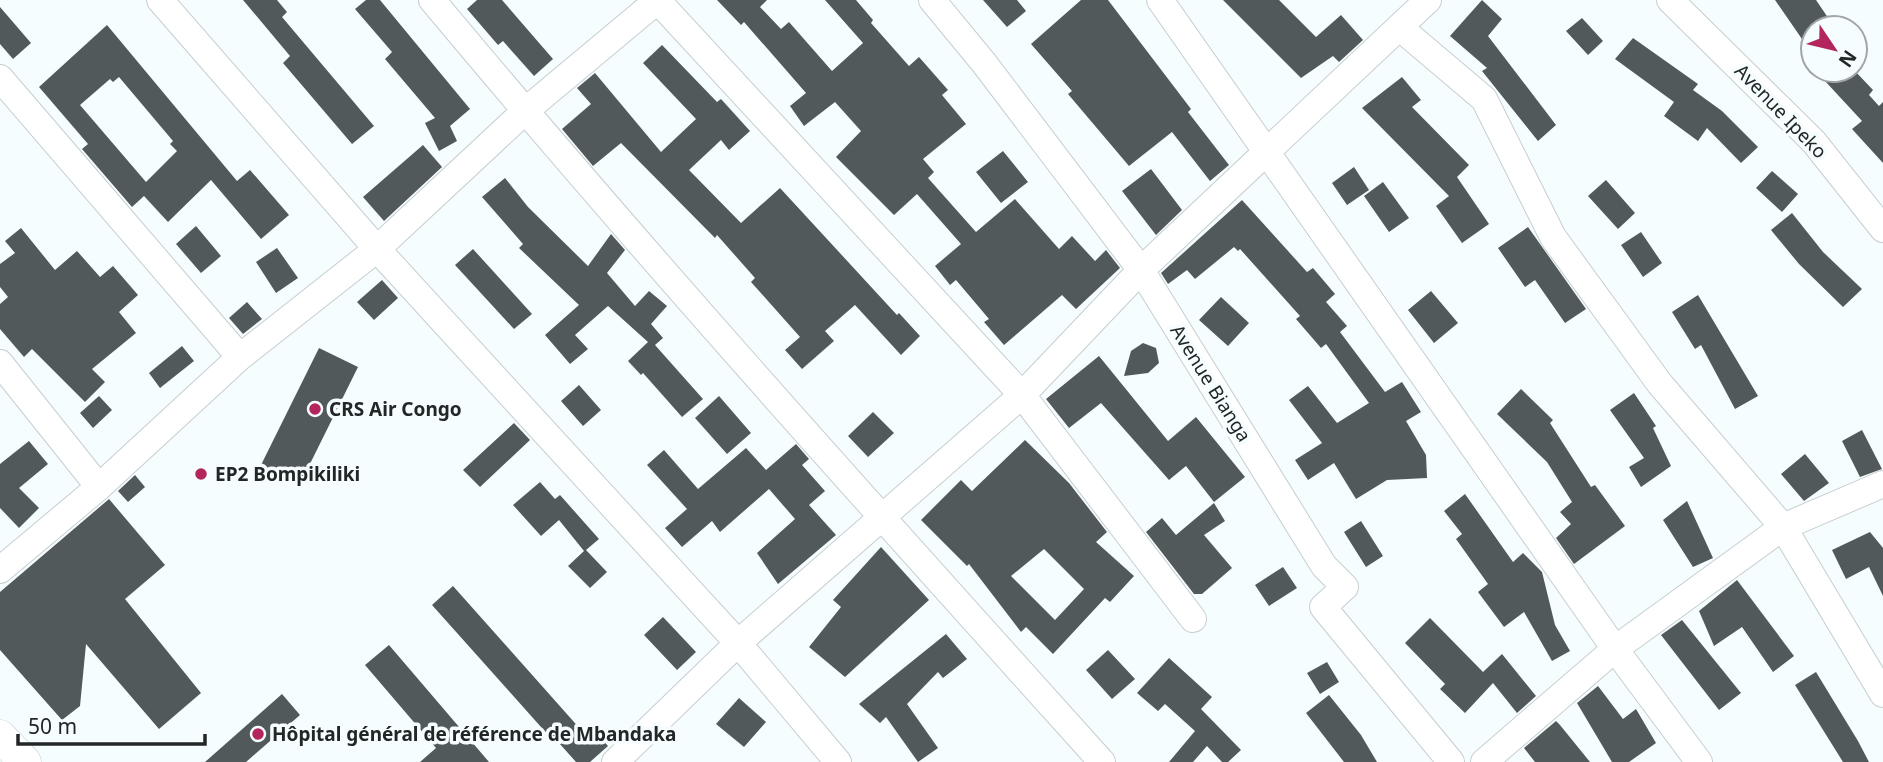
<svg xmlns="http://www.w3.org/2000/svg" width="1883" height="762" viewBox="0 0 1883 762" font-family="'Noto Sans',sans-serif">
	<rect width="100%" height="100%" fill="#f5fdff"/>
	<path fill="#52595b" fill-rule="evenodd" d="M243,0H277L287,12L282,17L374,126L352,144L283,63L290,56Z
		M366,0H380L470,109L450,126L457,141L439,151L425,123L435,118L385,59L392,52L355,9Z
		M477,0H502L553,59L534,76L503,41L498,45L467,9Z
		M717,0H767L760,7L781,29L789,22L832,71L863,43L825,0H856L873,20L871,23L909,66L919,57L948,90L942,95L966,124L923,159L934,172L928,178L976,232L1015,199L1059,249L1072,236L1095,261L1106,250L1120,268L1076,309L1062,295L1004,345L984,322L989,319L956,280L950,285L935,266L961,244L917,194L894,215L836,157L861,131L835,102L804,126L790,106L806,93L744,22L741,25Z
		M983,0H1017L1026,11L1007,27Z
		M1081,0H1108L1191,109L1188,112L1229,165L1210,181L1172,132L1129,166L1068,94L1072,91L1031,44Z
		M1223,0H1279L1316,37L1341,15L1363,40L1339,62L1333,56L1301,78Z
		M1482,0L1502,19L1488,36L1556,125L1538,141L1482,71L1487,68L1450,36Z
		M1775,0H1816L1835,28H1813V55Z
		M0,7L31,43L13,59L0,44Z
		M1582,18L1603,41L1588,55L1566,31Z
		M107,25L237,181L250,170L289,215L261,239L211,180L168,222L144,196L132,207L82,149L88,144L39,87ZM119,77L173,141L170,144L177,151L146,182L80,105L110,79L113,82Z
		M1633,38L1698,84L1693,90L1722,111L1758,147L1741,163L1707,128L1698,141L1664,116L1674,102L1615,59Z
		M662,45L717,102L721,99L750,131L729,150L721,140L689,170L741,223L780,188L897,315L899,313L920,336L901,355L855,305L825,331L834,341L802,369L785,350L800,337L751,282L755,278L717,235L715,238L621,143L593,166L562,129L591,104L577,88L595,73L661,152L696,119L643,63Z
		M1823,70H1854L1873,90L1869,95L1879,106L1883,102V163L1852,129L1862,121L1825,81L1828,78Z
		M1402,77L1421,100L1412,107L1469,165L1457,177L1489,224L1462,243L1436,206L1449,196L1362,108Z
		M423,145L442,167L384,221L363,197Z
		M1003,151L1028,182L1001,203L976,172Z
		M1354,167L1369,190L1347,205L1332,183Z
		M1151,169L1182,210L1156,235L1122,191Z
		M1772,171L1798,194L1782,212L1756,188Z
		M505,178L528,207L588,266L611,234L625,250L607,273L635,306L649,291L667,306L651,324L663,338L655,345L703,399L682,417L643,373L641,375L628,361L648,342L608,306L575,335L588,349L570,364L545,335L579,305L519,248L523,244L482,197Z
		M1606,180L1635,213L1618,229L1588,196Z
		M1383,182L1409,218L1389,232L1364,196Z
		M1242,200L1307,272L1313,268L1335,294L1326,302L1347,326L1340,332L1385,392L1402,382L1421,412L1406,421L1426,455L1427,478L1387,480L1356,499L1334,463L1308,480L1295,460L1322,443L1289,400L1308,386L1337,423L1369,403L1326,344L1321,348L1296,319L1300,316L1240,249L1238,251L1234,247L1195,279L1187,270L1168,284L1161,273Z
		M1792,213L1823,252L1862,289L1843,307L1799,264L1771,230Z
		M196,226L221,256L201,273L176,244Z
		M1528,227L1586,309L1565,323L1535,280L1525,287L1498,248Z
		M21,228L55,270L77,251L100,277L113,266L138,295L119,312L136,333L92,369L105,382L85,402L32,349L24,357L0,329V304L8,297L0,287V264L15,253L5,241Z
		M1641,232L1662,263L1643,277L1621,245Z
		M277,248L298,278L276,293L256,262Z
		M473,249L532,314L514,329L455,265Z
		M382,280L398,298L374,320L357,302Z
		M1431,291L1458,323L1434,343L1408,310Z
		M1698,295L1758,396L1735,409L1701,345L1695,349L1672,312Z
		M1221,297L1249,323L1228,346L1199,320Z
		M247,302L262,319L243,334L229,318Z
		M1143,343L1156,348L1159,363L1148,373L1124,376L1131,351Z
		M182,346L194,361L160,388L149,373Z
		M319,348L358,367L300,484L261,465Z
		M1099,356L1168,441L1196,417L1245,477L1214,502L1186,466L1169,480L1101,403L1069,428L1046,399Z
		M579,385L601,410L583,426L561,401Z
		M1521,389L1553,420L1550,423L1591,487L1595,485L1625,526L1574,564L1556,538L1571,524L1560,512L1572,502L1547,462L1497,414Z
		M1634,393L1656,426L1653,428L1671,466L1641,487L1629,467L1644,458L1610,410Z
		M99,396L112,410L93,428L80,413Z
		M719,396L751,433L727,454L695,418Z
		M873,412L894,433L868,457L848,436Z
		M514,423L530,440L480,487L463,470Z
		M1862,430L1882,469L1860,477L1842,441Z
		M1025,440L1069,483L1107,532L1096,542L1134,576L1110,602L1105,598L1053,654L1026,627L1021,632L969,564L967,566L921,520L961,480L972,491ZM1044,549L1084,589L1055,620L1011,576Z
		M29,441L48,464L19,488L39,508L19,528L0,508V464Z
		M796,444L809,459L802,465L825,491L809,505L836,535L778,584L757,553L795,519L769,489L720,532L712,521L682,547L665,528L687,509L647,465L664,450L698,489L746,448L766,470Z
		M1805,454L1829,483L1804,501L1781,474Z
		M135,475L145,487L128,502L118,491Z
		M540,482L555,499L560,495L599,539L586,550L607,572L590,588L568,566L584,551L559,520L541,536L513,505Z
		M1465,494L1513,562L1523,553L1542,572L1555,625L1570,651L1552,661L1524,612L1504,627L1478,592L1488,584L1456,539L1462,534L1444,511Z
		M109,499L165,565L125,599L201,693L159,729L86,644L80,706L62,720L0,650V592Z
		M1687,501L1713,558L1693,567L1663,520Z
		M1214,503L1225,521L1204,535L1232,568L1202,594H1194L1146,532L1162,518L1176,535Z
		M1361,521L1383,556L1366,567L1344,532Z
		M1870,532L1883,548V596L1869,567L1846,579L1832,550Z
		M881,547L929,600L845,677L809,647L841,607L833,600Z
		M1283,567L1297,588L1269,606L1255,585Z
		M1737,580L1794,656L1773,672L1742,627L1714,646L1699,611Z
		M453,586L582,731L589,724L608,746L590,762H576L551,734L549,736L432,605Z
		M663,617L696,652L677,670L644,635Z
		M1430,618L1483,672L1502,654L1536,696L1517,713L1493,683L1465,713L1440,689L1445,684L1405,643Z
		M1682,620L1741,693L1719,710L1661,635Z
		M946,634L967,659L943,678L938,672L907,704L938,748L918,762L886,717L880,723L859,704Z
		M389,645L489,762H420L436,748L365,665Z
		M1108,650L1135,679L1112,699L1086,670Z
		M1169,658L1212,697L1201,709L1241,750L1228,762H1222L1207,746L1193,762H1169L1195,731L1165,704L1158,711L1137,693Z
		M1327,662L1339,682L1320,694L1307,673Z
		M1816,672L1858,741L1869,762H1843L1795,685Z
		M1598,686L1623,719L1636,709L1656,743L1629,762H1612L1577,703Z
		M282,694L300,715L246,762H205Z
		M1329,695L1361,735L1377,762H1344L1306,713Z
		M739,698L766,722L744,747L716,724Z
		M1556,721L1560,725L1590,762H1535L1524,748Z"/>
	<g fill="none" stroke-linecap="round" stroke-linejoin="round">
		<defs>
			<path id="minor" d="M160,0L377,249L738,643L838,762
				M432,0C649,260 876,511 1102,762
				M657,0L1022,395L1193,619
				M932,0L984,63L1141,270L1324,566L1345,587L1323,607L1451,762
				M1160,0L1615,649L1699,762
				M1670,0L1814,142L1883,229
				M1399,27L1484,99L1553,237L1660,384L1783,527L1883,694
				M0,78L240,357
				M0,363L99,487
				M0,570L99,487L240,357L377,249L525,111L658,0
				M615,762L738,643L1022,395L1141,270L1428,0
				M1484,762L1615,649L1783,527L1883,484"/>
			<path id="tertiary" d="M0,736L25,762"/>
		</defs>
		<use href="#minor" stroke="#c6ced0" stroke-width="28"/>
		<use href="#tertiary" stroke="#c6ced0" stroke-width="33"/>
		<use href="#minor" stroke="#fff" stroke-width="26"/>
		<use href="#tertiary" stroke="#fff" stroke-width="32"/>
	</g>
	<g fill="#b2255d" stroke="#f5fdff" stroke-width="2.5">
		<circle cx="315" cy="409" r="7"/>
		<circle cx="201" cy="474" r="7"/>
		<circle cx="258" cy="734" r="7"/>
	</g>
	<g text-anchor="middle" stroke-width="7" stroke-linejoin="round" paint-order="stroke">
		<g font-size="19" fill="#232627" stroke="#f5fdff">
			<text transform="translate(1781 111) rotate(46)" y="7">Avenue Ipeko</text>
			<text transform="translate(1211 383) rotate(58)" y="7">Avenue Bianga</text>
		</g>
		<g font-size="19" font-weight="bold" fill="#232627" stroke="#f5fdff" text-anchor="start">
			<text x="329" y="416">CRS Air Congo</text>
			<text x="215" y="481">EP2 Bompikiliki</text>
			<text x="272" y="741">Hôpital général de référence de Mbandaka</text>
		</g>
	</g>
	<g transform="translate(1834 49) rotate(125)"><circle r="33" fill="#f5fdff" stroke="#a1a7a9" stroke-width="2"/>
	<path d="M0-5L12 26L0 18L-12 26Z" fill="#b2255d"/>
	<text y="-10" font-size="19" font-weight="bold" text-anchor="middle" fill="#232627">N</text>
	</g>
	<path d="M18 734v10h187v-10" fill="none" stroke="#232627" stroke-width="3.5"/>
	<text x="28" y="734" font-size="21" fill="#232627" stroke="#f5fdff" stroke-width="5" paint-order="stroke">50 m</text>
</svg>
